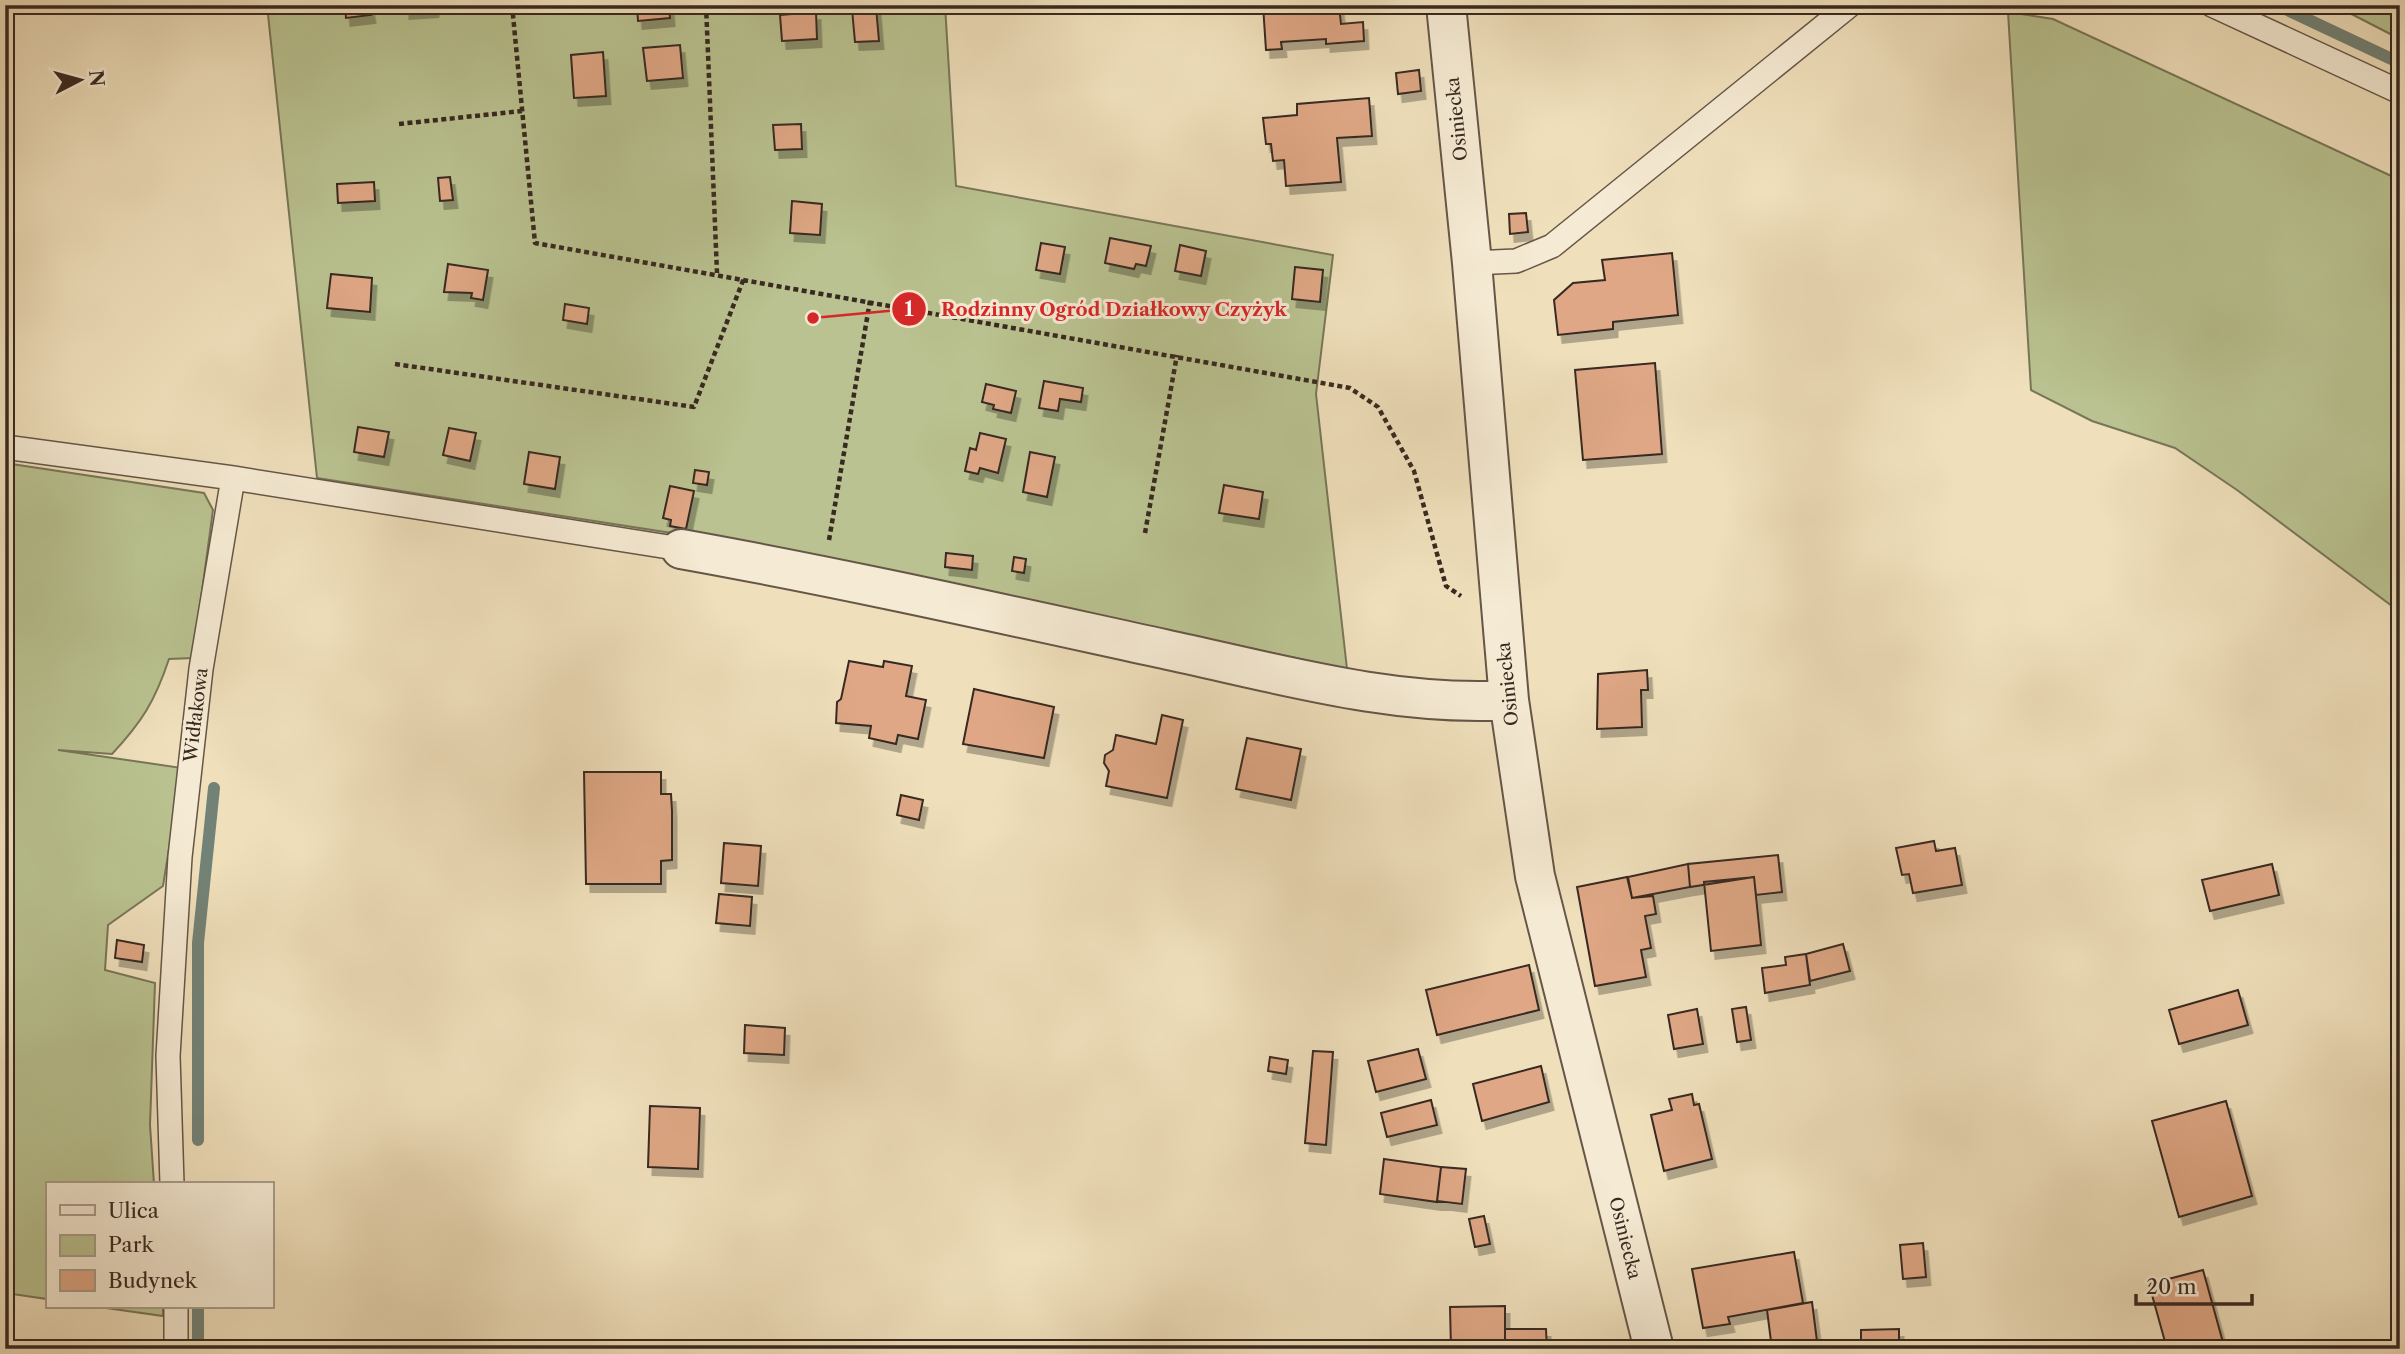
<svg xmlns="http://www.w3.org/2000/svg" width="2405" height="1354" viewBox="0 0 2405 1354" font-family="'Libre Caslon Text',serif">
	<defs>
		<filter id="shadow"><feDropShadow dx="4.5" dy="8" stdDeviation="0" flood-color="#0004"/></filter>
	</defs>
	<rect width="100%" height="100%" fill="#efdfbb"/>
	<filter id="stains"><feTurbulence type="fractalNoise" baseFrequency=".00286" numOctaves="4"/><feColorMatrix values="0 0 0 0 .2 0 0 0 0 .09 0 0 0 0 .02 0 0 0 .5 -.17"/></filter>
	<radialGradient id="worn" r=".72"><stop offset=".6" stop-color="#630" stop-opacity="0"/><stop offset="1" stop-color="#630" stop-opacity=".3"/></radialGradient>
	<path fill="#b9c290" stroke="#787658" stroke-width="2" d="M267,5H945L956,186L1333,255L1316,394L1347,669L826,557L317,478Z
		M2334,5H2400V39Z
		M2008,12L2053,19L2400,180V612L2237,490L2175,448L2092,421L2031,390Z
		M5,463L204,493L213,510L193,658L169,659C155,701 142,722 112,754L58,750L182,768L163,886L108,925L105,970L155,983L150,1125L154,1184H47V1299L5,1293Z
		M99,1307H163V1316Z"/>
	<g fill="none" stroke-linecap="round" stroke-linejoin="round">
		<path stroke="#738276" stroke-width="12" d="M2277,5L2400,63
			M198,1140V943L214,788
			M198,1349V1307"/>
	</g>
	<path fill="#dfa785" stroke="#382921" stroke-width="2" filter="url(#shadow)" d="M345,5H369L371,15L346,18Z
		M405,5H434V9L405,11Z
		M637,5H669L670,18L638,21Z
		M1263,5H1339L1341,24L1363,22L1364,41L1326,44V39L1281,42L1282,49L1266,50Z
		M876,7L879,41L855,42L852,9Z
		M816,12L817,39L782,41L780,15Z
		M680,45L683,78L647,81L643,48Z
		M603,52L606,96L574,98L571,55Z
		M1419,70L1421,91L1398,94L1396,73Z
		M1369,98L1372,136L1337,138L1341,182L1286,186L1284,160L1273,161L1271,144H1266L1263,118L1297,115V104Z
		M801,124L802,149L775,150L773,125Z
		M450,177L453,200L440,201L438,178Z
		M374,182L375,201L338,203L337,184Z
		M792,201L822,204L820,235L790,233Z
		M1526,213L1528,232L1510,234L1509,214Z
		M1110,238L1151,246L1146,266L1136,264L1134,269L1105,263Z
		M1041,243L1065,247L1060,274L1036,270Z
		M1180,245L1206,251L1201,276L1175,271Z
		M1672,253L1678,315L1613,322V329L1558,335L1554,300L1573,283L1605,280L1602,260Z
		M448,264L488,270L483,300L471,298L472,293L444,292Z
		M1295,267L1323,270L1320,302L1292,299Z
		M331,274L372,278L370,312L327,308Z
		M565,304L589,308L587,324L563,320Z
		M1655,363L1662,454L1583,460L1575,370Z
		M1044,381L1083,388L1081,402L1060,399L1058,411L1039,408Z
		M986,384L1016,391L1011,413L993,409L994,405L982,402Z
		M358,427L389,432L384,457L354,452Z
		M449,428L476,433L470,461L443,455Z
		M980,433L1006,439L998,473L980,468L978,474L965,471L970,448L976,450Z
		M529,452L560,457L555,489L524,484Z
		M1030,452L1055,457L1047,497L1023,492Z
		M695,470L709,472L707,485L693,483Z
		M1224,485L1263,492L1259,519L1219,513Z
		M670,486L694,491L686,529L670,526L671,520L663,518Z
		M946,553L973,556L972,570L945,567Z
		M1014,557L1026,559L1024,573L1012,571Z
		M849,661L883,667L884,661L912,666L906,696L926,700L918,739L898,735L896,744L869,738L871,726L836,723L837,702L841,699Z
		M1647,670L1648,690H1641L1642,727L1597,729L1598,674Z
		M974,689L1054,707L1044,758L963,744Z
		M1162,715L1183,720L1167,798L1106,786L1109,771L1104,763L1105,755L1113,750L1116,735L1156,744Z
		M1247,738L1301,749L1291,800L1236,789Z
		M584,772H661V794H671L672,811V860L661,861V884H586Z
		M901,795L923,800L919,820L897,815Z
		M1934,841L1936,851L1955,848L1962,885L1913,893L1909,874L1902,875L1896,848Z
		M724,843L761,846L758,886L721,883Z
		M1778,855L1782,892L1756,895L1754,877L1690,887L1688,864Z
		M1688,864L1690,887L1632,898L1628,877Z
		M2272,864L2279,895L2210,911L2202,880Z
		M1627,877L1632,898L1653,896L1656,914L1645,916L1651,948L1641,950L1646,977L1595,986L1577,887Z
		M1754,877L1761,945L1711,951L1704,882Z
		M719,894L752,897L750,926L716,923Z
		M117,940L144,945L142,962L115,958Z
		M1843,944L1850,971L1810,981L1806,954Z
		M1806,954L1810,985L1765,993L1762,968L1786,965L1785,957Z
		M1529,965L1539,1010L1437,1035L1426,990Z
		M2238,990L2248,1025L2179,1044L2169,1010Z
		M1746,1007L1751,1040L1737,1042L1732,1009Z
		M1697,1009L1703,1044L1674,1049L1668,1015Z
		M745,1025L785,1028L784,1055L744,1053Z
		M1418,1049L1426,1079L1376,1092L1368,1061Z
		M1313,1051L1333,1052L1326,1145L1305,1143Z
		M1270,1057L1288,1060L1286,1074L1268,1071Z
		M1541,1066L1549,1102L1482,1121L1473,1084Z
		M1692,1094L1694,1105L1699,1104L1712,1159L1664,1171L1651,1115L1672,1110L1669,1099Z
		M1431,1100L1437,1125L1387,1137L1381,1113Z
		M2226,1101L2252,1196L2179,1217L2152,1121Z
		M650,1106L700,1108L698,1169L648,1167Z
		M1384,1159L1441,1167L1437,1202L1380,1194Z
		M1441,1167L1466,1169L1462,1204L1437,1201Z
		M1484,1216L1490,1244L1475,1247L1469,1219Z
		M1923,1243L1926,1277L1903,1279L1900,1245Z
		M1794,1252L1803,1303L1728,1317L1730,1324L1703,1328L1692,1269Z
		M2203,1270L2224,1346L2167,1349L2149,1284Z
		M1812,1302L1818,1349H1772L1767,1310Z
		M1505,1306V1349H1451L1450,1307Z
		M1505,1329H1546L1547,1349H1505Z
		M1899,1329V1349H1861V1330Z
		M1415,1340H1451V1349H1415Z"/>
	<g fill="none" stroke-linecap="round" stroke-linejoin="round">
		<defs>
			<path id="lane" d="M2212,5L2400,92
				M1472,263L1516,261L1552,246L1850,5
				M5,447L233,478L681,549
				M172,1184L168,1056L180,857L201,669L233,478
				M176,1307V1349"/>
			<path id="street" d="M1446,5L1472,263L1509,700L1535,876L1654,1349
				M681,549C843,578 1003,614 1164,649C1276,673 1393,707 1509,700"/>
		</defs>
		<use href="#lane" stroke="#665648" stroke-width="26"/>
		<use href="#street" stroke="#665648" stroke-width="42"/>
		<path stroke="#382921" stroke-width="4.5" stroke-dasharray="5 3.5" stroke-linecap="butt" d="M512,5L535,243L1350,388L1378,407L1414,471L1446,586L1461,596
			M706,5L717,273
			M399,124L522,111
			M395,364L694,407L744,278
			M1145,533L1177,355
			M829,540L870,301"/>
		<use href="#lane" stroke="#f5ead3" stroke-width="23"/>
		<use href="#street" stroke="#f5ead3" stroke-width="38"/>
	</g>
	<g text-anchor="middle" stroke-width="6" stroke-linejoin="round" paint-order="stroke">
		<g font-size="18" fill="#382921" stroke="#f5ead3">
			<text transform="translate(1457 119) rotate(-96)" y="6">Osiniecka</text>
			<text transform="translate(1508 684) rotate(-96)" y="6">Osiniecka</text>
			<text transform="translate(196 715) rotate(-83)" y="6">Widłakowa</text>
			<text transform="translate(1625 1238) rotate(76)" y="6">Osiniecka</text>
		</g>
	</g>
	<path fill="none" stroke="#d62828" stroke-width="2.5" d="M813 318L909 309"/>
	<g fill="#d62828" stroke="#f5ead3" stroke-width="2.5">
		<circle cx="813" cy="318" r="7"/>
		<circle cx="909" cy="309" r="18"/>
	</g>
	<g font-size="21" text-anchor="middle" font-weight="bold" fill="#fff">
		<text x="909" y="316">1</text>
	</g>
	<g font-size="19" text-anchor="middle" font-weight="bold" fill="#d62828" stroke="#f5ead3" stroke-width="6" stroke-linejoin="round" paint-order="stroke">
		<text x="1114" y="316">Rodzinny Ogród Działkowy Czyżyk</text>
	</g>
	<rect width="2405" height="1354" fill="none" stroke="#efdfbb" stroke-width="28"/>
	<rect x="7" y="7" width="2391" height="1340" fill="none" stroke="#382921" stroke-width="3.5"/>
	<rect x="14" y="14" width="2377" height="1326" fill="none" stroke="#382921" stroke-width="2"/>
	<rect x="46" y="1182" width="228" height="126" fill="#f5ead3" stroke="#a99d8c" stroke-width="2"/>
	<rect x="60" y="1205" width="35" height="10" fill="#f5ead3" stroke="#a99d8c" stroke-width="2"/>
	<text x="108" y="1218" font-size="21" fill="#382921">Ulica</text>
	<rect x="60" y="1235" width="35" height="21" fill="#b9c290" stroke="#a99d8c" stroke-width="2"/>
	<text x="108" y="1252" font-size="21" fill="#382921">Park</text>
	<rect x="60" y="1270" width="35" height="21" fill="#dfa785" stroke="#a99d8c" stroke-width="2"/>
	<text x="108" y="1288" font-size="21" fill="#382921">Budynek</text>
	<g transform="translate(80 80) rotate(84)" stroke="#f5ead3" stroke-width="5" paint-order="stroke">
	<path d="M0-5L12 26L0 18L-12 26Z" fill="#382921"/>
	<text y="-10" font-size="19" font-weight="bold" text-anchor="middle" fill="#382921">N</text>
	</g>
	<path d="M2136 1294v10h116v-10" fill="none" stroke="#382921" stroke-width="3.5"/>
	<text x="2146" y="1294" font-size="21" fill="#382921" stroke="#f5ead3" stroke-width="5" paint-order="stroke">20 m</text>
	<rect width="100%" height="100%" filter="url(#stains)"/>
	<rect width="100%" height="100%" fill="url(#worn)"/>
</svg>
